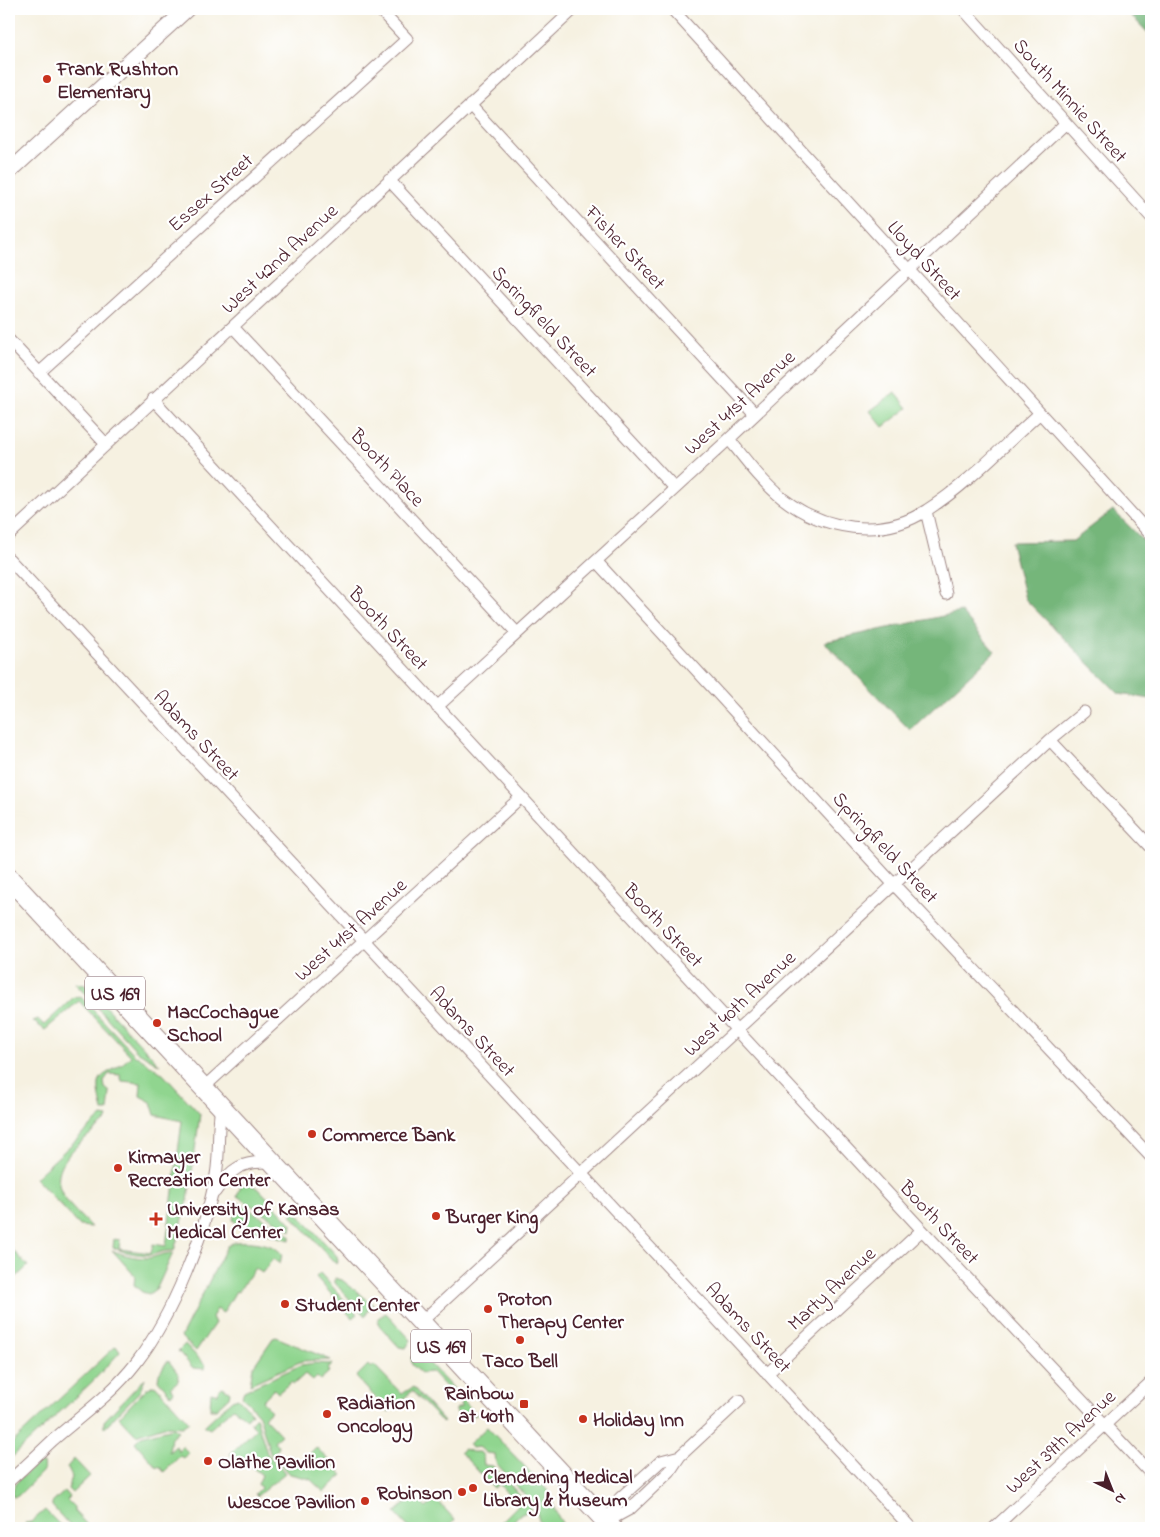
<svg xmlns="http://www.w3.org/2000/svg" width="1160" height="1537" viewBox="0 0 1160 1537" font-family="'Indie Flower',sans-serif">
	<rect width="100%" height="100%" fill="#fff"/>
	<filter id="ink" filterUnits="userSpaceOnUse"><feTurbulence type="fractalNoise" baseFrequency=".02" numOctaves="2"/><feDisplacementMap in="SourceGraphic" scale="10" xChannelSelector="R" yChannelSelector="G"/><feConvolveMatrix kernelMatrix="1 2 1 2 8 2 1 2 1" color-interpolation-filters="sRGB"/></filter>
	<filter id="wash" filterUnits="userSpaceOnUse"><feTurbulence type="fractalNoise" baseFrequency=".0096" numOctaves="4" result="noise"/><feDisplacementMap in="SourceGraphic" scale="20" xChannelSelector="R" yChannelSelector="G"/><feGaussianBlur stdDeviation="1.12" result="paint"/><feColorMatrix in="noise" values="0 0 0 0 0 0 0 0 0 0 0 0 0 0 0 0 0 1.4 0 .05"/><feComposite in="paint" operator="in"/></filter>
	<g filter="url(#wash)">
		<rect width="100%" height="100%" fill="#f6f1e1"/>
		<path fill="#90d58f" stroke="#6d7a5d" d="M895,392L908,408L883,427L870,411Z
			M75,983L85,985L160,1065L137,1051Z
			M80,996L135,1055L162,1073L200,1114L188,1201L174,1251C163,1250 158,1254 150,1255C139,1255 122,1253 113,1247L114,1239L120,1240L119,1249L151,1253L153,1244L166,1246L182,1121L155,1115L151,1102L140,1096L141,1083L122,1081L120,1075L109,1074L104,1081L105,1088L110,1092L108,1111H103C91,1064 106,1082 131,1056L79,1001L45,1030L33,1021L38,1019L44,1025L74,997Z
			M102,1116L108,1117L107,1120C89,1137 48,1161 61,1191C67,1205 81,1216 91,1227L80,1226L35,1178Z
			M248,1183L259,1189L292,1224L291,1231L237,1196L241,1185Z
			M236,1201L290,1235V1240L239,1226L233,1220Z
			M295,1211L337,1256L338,1262L336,1264L291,1215Z
			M235,1242C250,1241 272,1242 282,1254L280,1264L273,1259L262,1273L255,1268L238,1292L236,1291L223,1313L217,1309L212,1317L215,1323L196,1351L181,1337L227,1246Z
			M9,1246L28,1266L9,1284Z
			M112,1250C122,1255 143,1260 153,1257C161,1255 164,1253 173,1253L157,1288L149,1294L142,1292L134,1285L135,1276Z
			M320,1273L357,1314L352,1318L316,1277Z
			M335,1278L342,1280L373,1304L365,1316L335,1283Z
			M386,1313L411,1340L406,1348L399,1347L379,1325L378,1318Z
			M276,1337L331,1360L302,1361L250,1384L253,1367L273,1338Z
			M185,1344L205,1365V1369L193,1368L178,1351Z
			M116,1346L120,1352L93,1381L9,1460V1446Z
			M420,1353L476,1414V1415L464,1417L455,1412V1409L461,1407L460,1402L432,1372L421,1373L412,1365L411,1357Z
			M168,1360L179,1375L178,1381L171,1387L174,1391L171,1395L158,1380L159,1374Z
			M315,1363L333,1364L328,1368L330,1371L320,1380L317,1377L313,1381L305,1374L294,1384L291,1382L278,1393L274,1389L262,1401L271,1411L264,1417L281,1435L274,1441L279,1448L274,1453L285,1465L291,1460L297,1466L316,1447L343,1475L324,1492L310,1479L290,1474L270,1453L259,1415L242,1396L244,1391L301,1365Z
			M368,1365L371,1368L374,1365L402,1394L413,1387L444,1422L443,1423L412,1391L389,1412L356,1377Z
			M145,1378L140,1391L104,1428V1421Z
			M155,1385L189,1422L182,1427L164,1426L136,1435L119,1417L146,1389Z
			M223,1387L230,1392L229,1397L216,1409H210L211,1392L218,1394L219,1389Z
			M238,1398L252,1413L247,1419L233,1408L210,1429L204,1426L232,1400Z
			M256,1417L267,1453L285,1473L257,1496L255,1494L261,1488L258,1484L262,1475L253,1468L249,1459H246L240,1464L230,1454L256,1429L250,1423Z
			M487,1427L549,1492L555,1511L565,1528L541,1527L535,1507L496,1463L495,1454L486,1453L479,1447L472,1448L469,1444Z
			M173,1428L178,1431L171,1437L169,1452L176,1446L179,1452L182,1446L189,1453L183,1458L180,1456L164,1472L159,1466L157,1468L135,1442L141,1436Z
			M464,1449L472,1452H480L483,1456L484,1465L493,1466L532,1509L518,1516L507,1528L501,1522L518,1505L499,1484L494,1488L460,1452Z
			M74,1459L90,1476L72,1493L68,1489L72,1477L67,1467Z
			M37,1463H43L44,1470L18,1496L13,1497L12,1494L15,1484Z
			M65,1491L70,1497L67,1500L74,1507V1511L90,1528H72L52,1506V1503Z
			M414,1496L426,1508L436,1499L455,1520L446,1528H409L395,1513Z
			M45,1510L63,1528H28L25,1523L31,1522Z"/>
		<path fill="#74b67a" stroke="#5f6a52" d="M1125,9H1151V36Z
			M1113,510L1151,548V699L1119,694L1025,599L1011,542L1073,541Z
			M961,612L995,652L910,730L824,642Z"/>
	</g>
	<g filter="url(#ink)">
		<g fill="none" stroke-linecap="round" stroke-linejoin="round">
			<defs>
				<path id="minor" d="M672,9L1151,535
					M963,9L1151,217
					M470,105L755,414
					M389,180L674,488
					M233,327L517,633
					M9,340L105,443
					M39,373L407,39L379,9
					M153,399L922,1230L1151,1474
					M729,439C745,459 762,482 782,498C823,530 882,540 927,510C968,484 1003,446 1039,414
					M926,511L946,594
					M9,535L574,9
					M9,559L911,1528
					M596,561L885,875L1151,1157
					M437,707L729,439L1066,123
					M1050,740L1151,847
					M203,1088L521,797
					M215,1192C231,1168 242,1161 271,1162
					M420,1323L1050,740L1084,712
					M767,1374L922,1230
					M9,1481C24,1468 38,1454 53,1440C82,1415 113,1393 136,1363C173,1315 205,1234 216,1175C220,1153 217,1130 221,1107
					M606,1522L630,1509L670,1471L680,1456L739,1401
					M606,1522L620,1498L661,1461L680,1456
					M994,1528L1151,1382"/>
				<path id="tertiary" d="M9,172L187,9"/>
				<path id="primary" d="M9,878L612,1528"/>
			</defs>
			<use href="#minor" stroke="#a08886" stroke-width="13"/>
			<use href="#tertiary" stroke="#a08886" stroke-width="17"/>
			<use href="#primary" stroke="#a08886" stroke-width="21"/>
			<use href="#minor" stroke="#fff" stroke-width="11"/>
			<use href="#tertiary" stroke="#fff" stroke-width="15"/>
			<use href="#primary" stroke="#fff" stroke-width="19"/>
		</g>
	</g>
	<g fill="#c8321e" stroke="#fff" stroke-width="2">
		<circle cx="47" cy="79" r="5"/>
		<circle cx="157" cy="1023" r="5"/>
		<circle cx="312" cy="1134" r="5"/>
		<circle cx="118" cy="1168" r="5"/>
		<circle cx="436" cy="1216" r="5"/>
		<path d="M153.5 1211.5h5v5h5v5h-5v5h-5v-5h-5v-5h5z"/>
		<circle cx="285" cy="1304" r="5"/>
		<circle cx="488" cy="1309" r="5"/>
		<circle cx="520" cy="1340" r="5"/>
		<rect x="519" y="1399" width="10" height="10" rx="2.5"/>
		<circle cx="327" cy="1414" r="5"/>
		<circle cx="583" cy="1419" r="5"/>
		<circle cx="208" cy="1461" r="5"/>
		<circle cx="473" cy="1488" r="5"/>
		<circle cx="462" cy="1492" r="5"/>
		<circle cx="365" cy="1501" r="5"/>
	</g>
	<g text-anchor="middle" stroke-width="4.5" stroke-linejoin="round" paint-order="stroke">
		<g fill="#fff" stroke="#80626b" stroke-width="1">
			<rect x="85" y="976.5" width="60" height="33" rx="4"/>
			<rect x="411" y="1329.5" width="60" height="33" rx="4"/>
		</g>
		<g font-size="19" font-weight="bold" fill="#4a1f2b">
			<text x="115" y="1000">US 169</text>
			<text x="441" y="1353">US 169</text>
		</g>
		<g font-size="20" font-weight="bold" fill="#4a1f2b" stroke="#fff" text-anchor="start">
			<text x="57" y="75">Frank Rushton<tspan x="57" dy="23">Elementary</tspan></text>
			<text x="167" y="1018">MacCochague<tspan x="167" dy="23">School</tspan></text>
			<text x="322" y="1141">Commerce Bank</text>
			<text x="128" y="1163">Kirmayer<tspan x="128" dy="23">Recreation Center</tspan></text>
			<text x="167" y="1215">University of Kansas<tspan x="167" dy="23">Medical Center</tspan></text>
			<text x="446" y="1223">Burger King</text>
			<text x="498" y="1305">Proton<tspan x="498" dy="23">Therapy Center</tspan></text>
			<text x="295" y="1311">Student Center</text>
			<text x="520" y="1367" text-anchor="middle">Taco Bell</text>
			<text x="514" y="1399" text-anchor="end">Rainbow<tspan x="514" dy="23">at 40th</tspan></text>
			<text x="337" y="1409">Radiation<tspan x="337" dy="23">Oncology</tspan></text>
			<text x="593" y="1426">Holiday Inn</text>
			<text x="218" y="1468">Olathe Pavilion</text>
			<text x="483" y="1483">Clendening Medical<tspan x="483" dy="23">Library &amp; Museum</tspan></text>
			<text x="452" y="1499" text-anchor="end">Robinson</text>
			<text x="355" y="1508" text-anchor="end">Wescoe Pavilion</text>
		</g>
		<g font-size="20" fill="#4a1f2b" stroke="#fff">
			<text transform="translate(1071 100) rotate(48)" y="7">South Minnie Street</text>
			<text transform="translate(210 192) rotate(-42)" y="7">Essex Street</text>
			<text transform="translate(626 247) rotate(47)" y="7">Fisher Street</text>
			<text transform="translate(279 258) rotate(-43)" y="7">West 42nd Avenue</text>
			<text transform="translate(925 260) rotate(48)" y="7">Lloyd Street</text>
			<text transform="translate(545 321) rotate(47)" y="7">Springfield Street</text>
			<text transform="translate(739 402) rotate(-43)" y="7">West 41st Avenue</text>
			<text transform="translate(388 467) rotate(47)" y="7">Booth Place</text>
			<text transform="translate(389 628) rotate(47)" y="7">Booth Street</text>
			<text transform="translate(197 735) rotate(47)" y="7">Adams Street</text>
			<text transform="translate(886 847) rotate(47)" y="7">Springfield Street</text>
			<text transform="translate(664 925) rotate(47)" y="7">Booth Street</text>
			<text transform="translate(350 929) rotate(-42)" y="7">West 41st Avenue</text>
			<text transform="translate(739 1003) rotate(-43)" y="7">West 40th Avenue</text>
			<text transform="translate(473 1031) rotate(47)" y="7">Adams Street</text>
			<text transform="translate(940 1222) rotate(47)" y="7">Booth Street</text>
			<text transform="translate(831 1288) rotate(-43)" y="7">Marty Avenue</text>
			<text transform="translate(749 1327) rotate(47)" y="7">Adams Street</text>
			<text transform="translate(1060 1441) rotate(-43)" y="7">West 39th Avenue</text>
		</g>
	</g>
	<rect width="1160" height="1537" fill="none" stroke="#fff" stroke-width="30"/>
	<g transform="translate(1112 1490) rotate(137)" stroke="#ffffff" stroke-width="4" paint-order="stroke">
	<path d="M0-4L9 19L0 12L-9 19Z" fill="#4a1f2b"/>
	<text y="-8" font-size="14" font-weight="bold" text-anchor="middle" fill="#4a1f2b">N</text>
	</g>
</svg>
